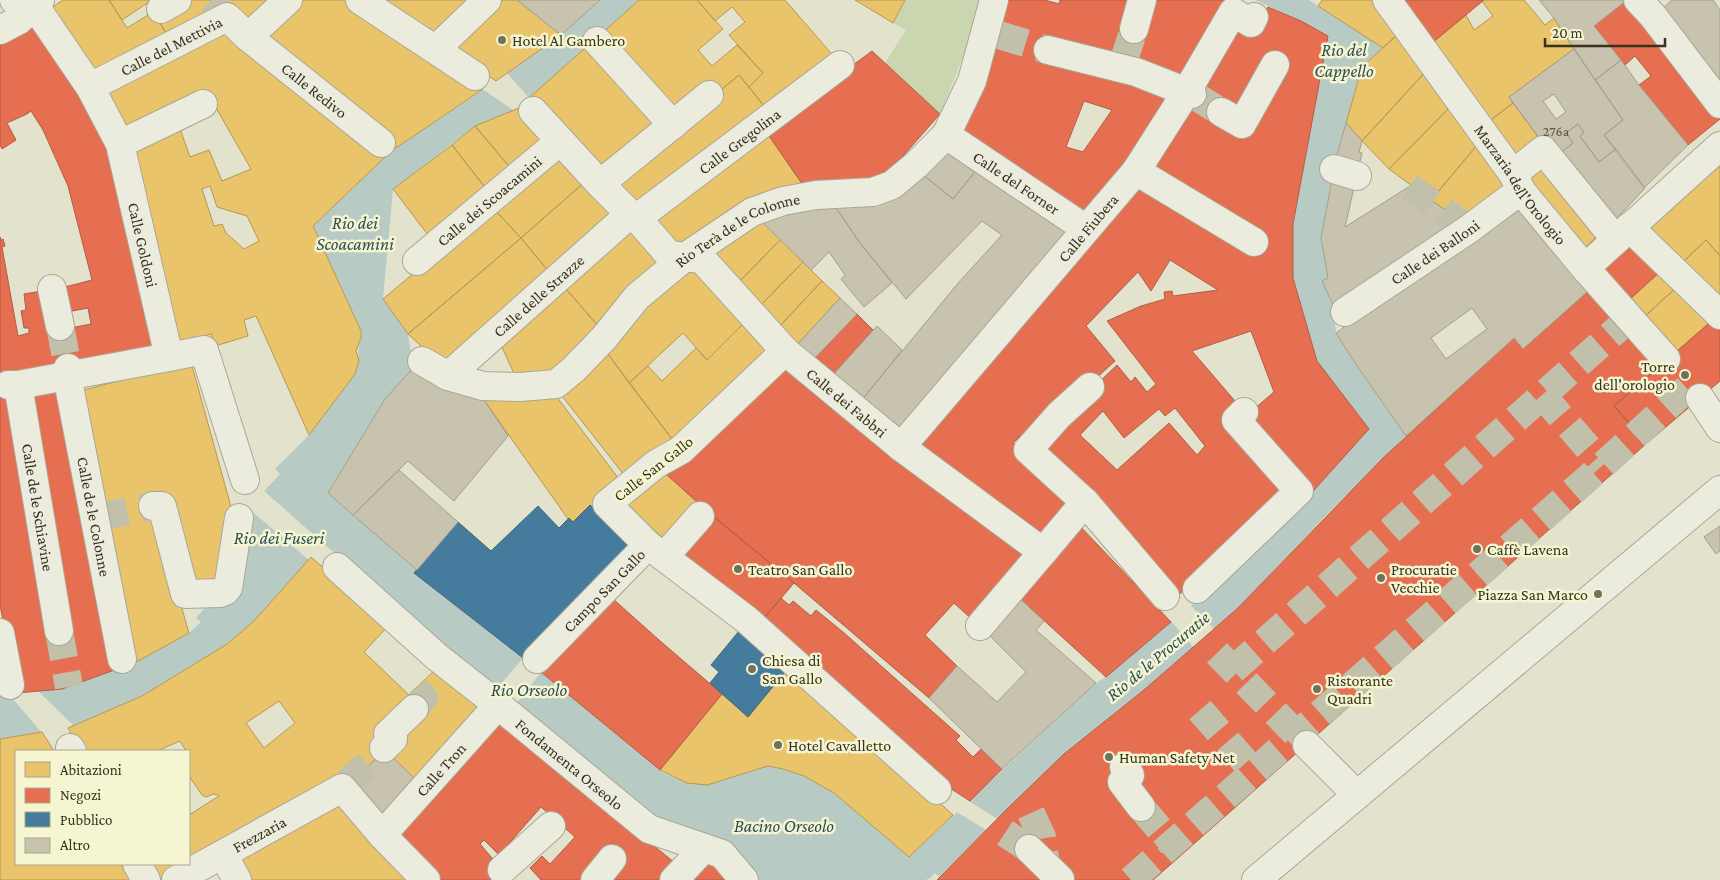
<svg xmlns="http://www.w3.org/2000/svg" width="1720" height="880" viewBox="0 0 1720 880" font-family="'Crimson Pro',serif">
	<rect width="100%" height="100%" fill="#e3e3cd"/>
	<path fill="#cad6af" d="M905,0H985L983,8L940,114L885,63L906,30L893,23Z"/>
	<path fill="#b8cac4" d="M600,0H639L519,108L475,126L393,189L383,299L408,334L413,368L385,399L328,493L417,570L415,574L541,672L663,773L687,783L707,785L768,766L783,769L804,776L834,793L909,857L1096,683L1106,677L1190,605L1306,499L1369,429L1317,361L1293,278V224L1328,36L1301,21L1255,0H1309L1383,48L1362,67L1336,158L1321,238L1328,278L1322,281L1333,305L1336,333L1355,363L1406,436L1332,509L1238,608L1144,690L1064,754L1007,809L939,877L935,873L929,879L925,880H759L730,847L649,815L514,707L324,544L254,621L227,644L142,696L68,728L0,739V693H17L69,687L140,660L189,633L201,622L196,618L209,603L248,508L280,474L275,469L309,435L359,361C356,348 362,343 361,331L313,226L386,156L390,143L396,148L496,81L561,35Z"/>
	<path fill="#e3e3cd" d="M507,73L531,100L521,109L519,108L513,110L481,88L494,80L496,81Z
		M271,480H275L263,490L343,561L341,563L324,547L313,559L311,557L309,560L248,508L244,512L246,506Z
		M1200,593L1202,595L1191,606L1216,631L1195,649L1170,620Z
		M525,656L543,670L512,709L493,693Z
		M38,691L73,725L68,728L69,730L43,734L7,692L17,693Z
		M967,800L999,820L988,831L955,811Z"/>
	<path fill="#e9c46a" stroke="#b49853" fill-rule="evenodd" d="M63,0H109L127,28L153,12L169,38L94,77L51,8Z
		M109,0H152L122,20Z
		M187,0H221L225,6L169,38L157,18Z
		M231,0H280L248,29L225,6Z
		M297,0H345L483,89L396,148L258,36Z
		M374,0H470L431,36Z
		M503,0H517L561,35L496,81L452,51Z
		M639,0H697L723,29L698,50L712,66L737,45L763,73L749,87L739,75L715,95L673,118L600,35Z
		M697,0H785L836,59L768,111L749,87L763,73L729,35L745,22L732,7L715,21Z
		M855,0H905L893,23Z
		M1322,0H1377L1400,32L1383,48L1318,6Z
		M1484,0H1524L1545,25L1554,18L1574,49L1509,97L1513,103L1487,123L1432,43L1466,15L1474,30L1493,16L1482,1Z
		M227,23L334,116L386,156L313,226L361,331V338L356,351L359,361L355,374L309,435L256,316L244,320L248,336L215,346L211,334L178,343L133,145L102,89ZM208,94L251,169L222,181L209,150L190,157L178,123ZM210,186L217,207L247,216L259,241L244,249L226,233L222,224L214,226L202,189Z
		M1400,32L1427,70L1362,141L1346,123L1362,67Z
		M593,41L668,124L604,177L529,98Z
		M1427,70L1451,106L1389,169L1362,141Z
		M739,75L768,111L637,213L608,183Z
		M1513,103L1544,145L1515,167L1487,123Z
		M1451,106L1478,144L1431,200L1389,169Z
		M519,108L549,139L512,170L475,126Z
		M475,126L512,170L487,190L452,145Z
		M765,130L805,188L674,252L645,217Z
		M1478,144L1507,184L1463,222L1431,200Z
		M452,145L487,190L431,239L393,189Z
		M559,151L587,180L521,238L492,207Z
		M1541,156L1602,231L1582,251L1518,173Z
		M1720,163V256L1706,240L1679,266L1642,231Z
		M587,180L617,213L554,278L521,238Z
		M492,207L521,238L408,334L383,299Z
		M758,218L781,239L735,286L705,254Z
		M631,221L664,258L598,326L561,283Z
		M521,238L550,273L444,367L408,334Z
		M781,239L803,262L758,308L735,286Z
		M1706,240L1720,256V305L1679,266Z
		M803,262L822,281L778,328L758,308Z
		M697,265L747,320L707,360L683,333L629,383L608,354L646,302Z
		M1663,269L1679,285L1644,317L1629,300Z
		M822,281L840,298L796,346L778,328Z
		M561,283L598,326L555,369L550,371L515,376L498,338Z
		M1679,285L1715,318L1676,352L1644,317Z
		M747,320L775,351L672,439L629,383L648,366L662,381L696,348L707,360Z
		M608,354L672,439L624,475L562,396Z
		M191,362L233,514L219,587L191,588L151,501L189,633L140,660L128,665L76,392Z
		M556,396L619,479L611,492L593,507L590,505L573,522L569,518L568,519L484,400Z
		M665,473L700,505L669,543L621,501Z
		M311,557L389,625L364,652L409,695L438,667L483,706L418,782L385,750L349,785L168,880H159L149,864H189V815L219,796L218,795L213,794L206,797L202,795L189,776V751H186L180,741L157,751H81L68,728L142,696L227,644L254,621ZM279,701L295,723L264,748L246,723Z
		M789,667L953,815L909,857L834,793L804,776L783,769L768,766L707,785L687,783L660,770L722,694L748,717Z
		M42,732L54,751H16V864H121L130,880H0V739Z
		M341,796L414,880H241L230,861Z"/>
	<path fill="#e76f51" stroke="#b25d42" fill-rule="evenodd" d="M1003,0H1045L1059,4L1060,0H1229L1176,93L1085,215L959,139L985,80L997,44ZM1084,101L1112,110L1083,152L1066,147Z
		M1402,0H1484L1432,43Z
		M1627,0L1720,119L1688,145L1639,85L1651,76L1635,56L1625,65L1594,26Z
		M1268,7L1301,21L1328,36L1293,224V278L1317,361L1369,429L1306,499L1217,558L1180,594L1034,451L1094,387L1117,365L1131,382L1135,377L1147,392L1156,384L1107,321L1141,306L1165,299L1164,292L1172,291L1173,296L1218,290L1170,260L1151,291L1138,272L1086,326L1115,361L1057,414L1029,446L1020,436L1013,443L1078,499L1042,540L913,443L1140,179L1238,21L1254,30ZM1251,331L1274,392L1247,415L1192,351ZM1175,408L1205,446L1197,455L1169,423L1117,470L1080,435L1103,411L1124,438L1159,409L1165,416Z
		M29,20L109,144L155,352L21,376L14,430L26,516L47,633L25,387L64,382L120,668L62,689L17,693L0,605V237L1,240L3,239L5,246L2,247L18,336L29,333V328H24L21,311L26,310L24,294L48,290L65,329L91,324L88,308L62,313L57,289L92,280L68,186L43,130L31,111L27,114L7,123L16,140L2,149L0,145V36Z
		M872,51L940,114L882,180L805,188L765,130Z
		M1631,239L1663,269L1629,300L1599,267Z
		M1587,292L1658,368L1614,406L1647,443L1153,880H937L1007,809L1064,754L1144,690L1238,608L1383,458L1514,338L1523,349Z
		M857,314L873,330L831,377L812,361Z
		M1715,318L1720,323V381L1647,443L1614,406Z
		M784,360L1034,555L975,622L954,603L925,635L957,666L929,698L794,583L705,509L665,473Z
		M709,513L794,583L760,623L677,551Z
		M1077,523L1171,622L1106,677L1015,594Z
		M612,598L659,640L722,694L660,770L541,672Z
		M781,598L789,605L793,601L811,616L816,610L843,632L960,736L956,740L973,757L981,749L1002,769L970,801L942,783L760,623Z
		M503,721L614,813L681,868L670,880H541L530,868L542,856L550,864L575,837L541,807L499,855L484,840L480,844L511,880H431L395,842Z
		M715,858L733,880H679Z"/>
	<path fill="#457b9d" stroke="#416577" d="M590,505L628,546L523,658L414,573L458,522L491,551L538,506L559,528L569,518L573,522Z
		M744,625L789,667L748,717L710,683L719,672L711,665Z"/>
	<path fill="#c7c3ae" stroke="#a39f8c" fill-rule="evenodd" d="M517,0H600L561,35Z
		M1539,0H1627L1594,26L1621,60L1595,80L1554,18Z
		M1672,0H1713L1720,10V88L1661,10Z
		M1574,49L1623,120L1604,135L1616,149L1599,162L1580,136L1584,133L1578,124L1566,133L1573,143L1554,158L1509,97ZM1554,94L1566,112L1556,119L1543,101Z
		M1621,60L1639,85L1688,145L1644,188L1604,135L1623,120L1595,80Z
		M1346,123L1362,141L1359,152L1362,153L1345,227L1410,186L1463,222L1385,275L1333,305L1322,281L1328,278L1321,238L1336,158Z
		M1578,124L1584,133L1580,136L1599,162L1616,149L1645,188L1611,225L1554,158L1573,143L1566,133Z
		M955,145L982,163L953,199L922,174Z
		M982,163L1072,225L997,315L901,435L861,401L959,282L1002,235L982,221L906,299L860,243L832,202L922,174L953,199Z
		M1518,201L1587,292L1523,349L1514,338L1406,436L1355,363L1336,333ZM1472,308L1487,329L1446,359L1431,338Z
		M832,202L860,243L892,283L864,307L841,279L845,275L829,252L811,270L758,218Z
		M840,298L857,314L812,361L796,346Z
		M877,326L902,350L861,401L831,377Z
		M413,368L484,400L508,436L454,501L408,461L353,515L328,493L385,399Z
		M399,470L458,522L417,570L353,515Z
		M1720,526V551L1716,554L1704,537Z
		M1015,594L1044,621L1036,630L1096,683L1002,769L929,698L957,666L997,702L1026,672L984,630Z
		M385,750L418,782L382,825L349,785Z"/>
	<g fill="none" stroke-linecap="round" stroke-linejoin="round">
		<path stroke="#c1c0aa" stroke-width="28" stroke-dasharray="28 14" stroke-linecap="butt" d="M212,0L221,10
			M999,35L1048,50
			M1123,63L1134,29
			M1192,94L1221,112
			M1409,187L1469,229
			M60,326L68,368
			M1542,395L1603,465
			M100,517L153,506
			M59,631L69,687
			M1217,653L1304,742
			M1233,670L1630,318
			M414,709L424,698L416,689
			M1200,710L1254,772
			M347,783L384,748
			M1141,807L1172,844
			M1031,813L1042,837L1046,865
			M1005,833L1029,849
			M1131,880L1603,465L1690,386"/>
		<defs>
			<g id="pedestrian">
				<path id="s1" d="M14,0L29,10L41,15L90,87L120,144L169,357L204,350L245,480"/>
				<path d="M360,0L475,76"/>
				<path id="s2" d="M1387,0L1513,174L1522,192L1585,268L1666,359"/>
				<path d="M1638,0L1653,16L1720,104"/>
				<path d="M161,9L177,0"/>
				<path d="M1134,29L1142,0"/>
				<path d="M0,30L19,20L40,0"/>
				<path d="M248,37L288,0"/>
				<path d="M597,41L673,125"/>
				<path d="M436,49L487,0"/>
				<path d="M1048,50L1136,72L1192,94"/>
				<path id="s3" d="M90,87L227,17L248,37L381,143"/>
				<path id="s4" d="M533,111L600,184L630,214L637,218L669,255L702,259L785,351L901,447L1043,552L1085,502L1165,596"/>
				<path d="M1221,112L1242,124L1275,65"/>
				<path id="s5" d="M946,135L1086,229"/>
				<path d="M120,144L203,104"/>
				<path d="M1334,169L1357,176"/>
				<path d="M1136,171L1254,242"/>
				<path d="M1513,174L1543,150L1616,240"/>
				<path d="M600,184L709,95"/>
				<path id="s6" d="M637,218L840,65"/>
				<path d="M1629,227L1720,315"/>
				<path id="s7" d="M417,261L560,141"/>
				<path d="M1585,268L1720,146"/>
				<path d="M52,289L60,326"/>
				<path id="s8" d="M1345,312L1469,229L1517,193L1520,189"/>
				<path d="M785,351L681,450L656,464L607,504L648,545L747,620L937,790"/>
				<path id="s9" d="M422,361L448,376L483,386L520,387L556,384L573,370L604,338L637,297L685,257L752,212L783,201L816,195L873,192L892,185L916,165L946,135L972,81L994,0"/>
				<path id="s10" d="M68,368L70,391L122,659"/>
				<path id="s11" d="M448,376L630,214"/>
				<path d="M8,385H18L169,357"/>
				<path id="s12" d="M18,385L59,631"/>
				<path d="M1700,398L1720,428"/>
				<path id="s13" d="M901,447L1136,171L1187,91L1233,12L1251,23L1254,17"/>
				<path d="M1085,502L1028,450L1059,415L1090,387"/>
				<path d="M153,506H162L185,594L220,593L225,591L228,588L239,518"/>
				<path d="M664,557L700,516"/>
				<path id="s14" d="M337,567L437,657L498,705L649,829L722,854L744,880"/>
				<path d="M1197,589L1299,491L1236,420L1244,412"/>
				<path d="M980,626L1043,552"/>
				<path d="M0,633L10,685"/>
				<path id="s15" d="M537,659L648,545"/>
				<path d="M1307,745L1357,795"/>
				<path d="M70,748L72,751"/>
				<path d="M384,748L393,739L388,734L414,709"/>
				<path d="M1124,767L1130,775L1122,782L1141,807"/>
				<path id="s16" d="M382,835L498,705"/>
				<path d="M1029,849L1060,879"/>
				<path d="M223,854L237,880"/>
				<path d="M137,864L146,880"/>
				<path d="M502,870L551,826"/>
				<path id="s17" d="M176,880L342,788L382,835L426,880"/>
				<path d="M595,880L612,859"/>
				<path d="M674,880L704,848"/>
				<path d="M1256,880L1720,490"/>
			</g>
		</defs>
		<use href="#pedestrian" stroke="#a8a796" stroke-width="30"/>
		<use href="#pedestrian" stroke="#ececde" stroke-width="28"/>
	</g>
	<g fill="#73705b" stroke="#f5f5d2" stroke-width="2">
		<circle cx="502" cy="40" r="5"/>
		<circle cx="1685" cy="375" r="5"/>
		<circle cx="1477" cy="549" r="5"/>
		<circle cx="738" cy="569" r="5"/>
		<circle cx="1381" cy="578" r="5"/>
		<circle cx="1598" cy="594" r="5"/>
		<circle cx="752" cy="669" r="5"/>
		<circle cx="1317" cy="689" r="5"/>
		<circle cx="778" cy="745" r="5"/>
		<circle cx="1109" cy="757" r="5"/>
	</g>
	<g text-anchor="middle" stroke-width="5" stroke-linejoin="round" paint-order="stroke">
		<g font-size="14" fill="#5b5642">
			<text x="1556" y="136">276a</text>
		</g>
		<g font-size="16" fill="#37321e" stroke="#f5f5d2" text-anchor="start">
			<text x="512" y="46">Hotel Al Gambero</text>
			<text x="1675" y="372" text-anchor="end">Torre<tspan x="1675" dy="18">dell'orologio</tspan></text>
			<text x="1487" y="555">Caffè Lavena</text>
			<text x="748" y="575">Teatro San Gallo</text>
			<text x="1391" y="575">Procuratie<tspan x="1391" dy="18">Vecchie</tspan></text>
			<text x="1588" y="600" text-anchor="end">Piazza San Marco</text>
			<text x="762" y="666">Chiesa di<tspan x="762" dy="18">San Gallo</tspan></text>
			<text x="1327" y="686">Ristorante<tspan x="1327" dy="18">Quadri</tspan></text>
			<text x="788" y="751">Hotel Cavalletto</text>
			<text x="1119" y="763">Human Safety Net</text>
		</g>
		<g font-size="16" fill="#37321e" stroke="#f5f5d2">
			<text dy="6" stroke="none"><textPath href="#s3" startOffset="91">Calle del Mettivia</textPath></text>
			<text dy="6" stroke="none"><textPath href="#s3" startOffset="268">Calle Redivo</textPath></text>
			<text dy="6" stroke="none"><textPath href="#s6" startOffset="128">Calle Gregolina</textPath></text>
			<text dy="6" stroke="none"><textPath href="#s5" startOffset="85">Calle del Forner</textPath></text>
			<text dy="6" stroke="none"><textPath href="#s2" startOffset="228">Marzaria dell'Orologio</textPath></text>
			<text dy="6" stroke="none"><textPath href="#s7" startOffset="94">Calle dei Scoacamini</textPath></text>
			<text dy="6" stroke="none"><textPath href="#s13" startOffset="288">Calle Fiubera</textPath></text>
			<text dy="6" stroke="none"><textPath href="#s9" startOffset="381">Rio Terà de le Colonne</textPath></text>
			<text dy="6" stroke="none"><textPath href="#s1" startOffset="286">Calle Goldoni</textPath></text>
			<text dy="6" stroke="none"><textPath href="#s8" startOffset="108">Calle dei Balloni</textPath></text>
			<text dy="6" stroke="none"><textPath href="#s11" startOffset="121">Calle delle Strazze</textPath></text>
			<text dy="6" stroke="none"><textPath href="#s4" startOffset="436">Calle dei Fabbri</textPath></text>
			<text transform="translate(653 468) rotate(-38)" y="6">Calle San Gallo</text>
			<text dy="6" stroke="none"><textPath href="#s12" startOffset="124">Calle de le Schiavine</textPath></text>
			<text dy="6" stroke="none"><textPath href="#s10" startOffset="151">Calle de le Colonne</textPath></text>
			<text dy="6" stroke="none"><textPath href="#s15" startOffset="96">Campo San Gallo</textPath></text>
			<text dy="6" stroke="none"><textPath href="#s14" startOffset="305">Fondamenta Orseolo</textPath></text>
			<text dy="6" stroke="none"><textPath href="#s16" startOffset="88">Calle Tron</textPath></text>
			<text dy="6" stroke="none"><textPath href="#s17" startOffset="95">Frezzaria</textPath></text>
		</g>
		<g font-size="18" font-style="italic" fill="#2d4d57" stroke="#f5f5d2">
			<text x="1344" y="56">Rio del<tspan x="1344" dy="21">Cappello</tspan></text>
			<text x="355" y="229">Rio dei<tspan x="355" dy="21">Scoacamini</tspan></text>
			<text x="279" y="544">Rio dei Fuseri</text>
			<text transform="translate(1158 656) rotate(-40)" y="6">Rio de le Procuratie</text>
			<text x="529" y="696">Rio Orseolo</text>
			<text x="784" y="832">Bacino Orseolo</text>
		</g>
	</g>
	<rect x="15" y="750" width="175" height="115" fill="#f5f5d2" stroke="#a9a78a"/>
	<rect x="25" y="762" width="25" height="15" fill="#e9c46a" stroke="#a9a78a"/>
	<text x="60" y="775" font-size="15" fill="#37321e">Abitazioni</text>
	<rect x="25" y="788" width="25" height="15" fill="#e76f51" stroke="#a9a78a"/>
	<text x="60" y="800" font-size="15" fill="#37321e">Negozi</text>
	<rect x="25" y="812" width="25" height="15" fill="#457b9d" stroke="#a9a78a"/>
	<text x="60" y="825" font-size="15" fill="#37321e">Pubblico</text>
	<rect x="25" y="838" width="25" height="15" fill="#c7c3ae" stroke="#a9a78a"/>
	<text x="60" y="850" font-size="15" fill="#37321e">Altro</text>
	<path d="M1545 38v8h120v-8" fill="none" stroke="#37321e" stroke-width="2.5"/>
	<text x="1552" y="38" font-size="15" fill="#37321e" stroke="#f5f5d2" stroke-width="4" paint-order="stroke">20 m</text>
</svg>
